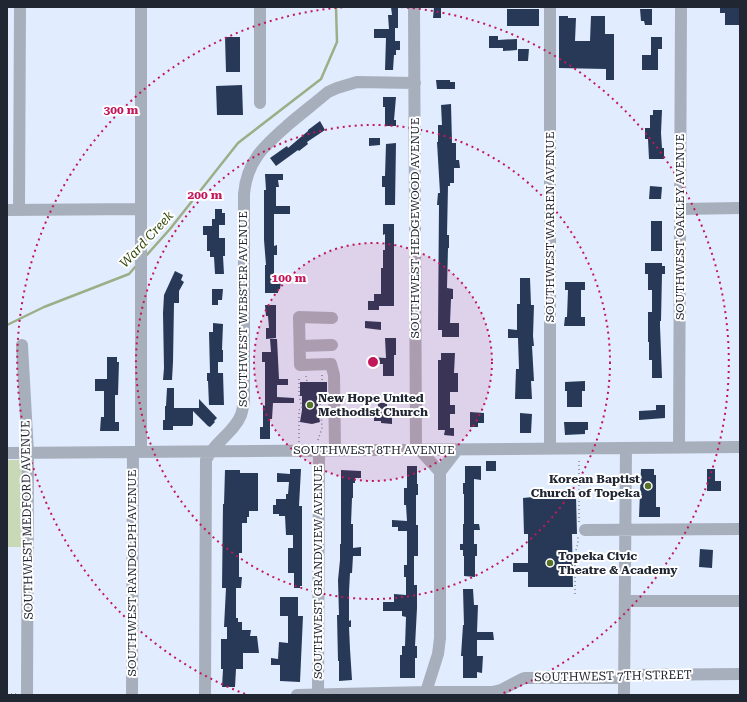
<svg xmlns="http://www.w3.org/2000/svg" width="747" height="702" viewBox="0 0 747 702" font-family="'Roboto Serif',serif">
	<rect width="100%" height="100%" fill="#e1ecfe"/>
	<path fill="#c9d8b7" d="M7,460H28V547H7Z"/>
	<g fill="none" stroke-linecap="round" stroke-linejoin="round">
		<path stroke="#9dae87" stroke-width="2.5" d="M145,257L170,229L238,143L321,79L337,42L336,7
			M7,325L44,307L129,274L136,266"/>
	</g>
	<path fill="#273957" d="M391,7H398V28H395V41H400V50H396V55H394L393,70H385L386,38H374V29H389L388,15H392Z
		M434,7H441V18H433Z
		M720,7H740V25H725V13H720Z
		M507,9H539V26H507Z
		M640,9H652V25H645L644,21H641Z
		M559,16H568V18H576L575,41H590L591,16H605V34H614V80H606V69L559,68Z
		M489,36H498V40L517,39V50L503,51V48H489Z
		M225,37H240V72H226Z
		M651,37H662V49H658V70H642V55H651Z
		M518,49H529L528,61H518Z
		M436,80H450V82H455V89H437Z
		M242,85L243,115H217L216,86Z
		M383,97H396L394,120H396V126H385V107H383Z
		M451,104L452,143H456V160H459L460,168H454V183H450V186H448L447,235H449V248H448L447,288L453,289V299H451L450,323H459V337H442V330H438L439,205H437L438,193H440L437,142H438V125H442L441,105Z
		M653,110H662L661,133L662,148H664V159H649L648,139H645V128H650V115H653Z
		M320,121L325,130L307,142L308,144L299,151L298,150L276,166L270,158L287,146L288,148L308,131V130Z
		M369,138H380V145L369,146Z
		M396,143L395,205H385V187H382V176H385L386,144Z
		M265,174H283V180H278L279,187H276V206H290V214H274V246L277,245V255H274V283H281L280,289H278V293H265V265H266L264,240V190H266Z
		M650,186L662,187L661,199H649Z
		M215,209H222V213H225V225H219V238H225V256H223L224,274H215L214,257H210V251H207V235H203V226H212V219H215Z
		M651,221H662V251H651Z
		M383,224H394V306H379V310H368V301H374V294H381V268H383V250H385V234L383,235Z
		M645,263H662V266H665V274H662L661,321H660V326L662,378H652V360H649V342H648V312H652V290H648V274H645Z
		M175,271L183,275L181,280L184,282L179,291V303H174L173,362L172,380H163L164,368L163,313L164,295Z
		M520,278H530L531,305H534L533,336L534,346H532L534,381H531L532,399H515L516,369H519L518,338H508V329L517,330V304H520Z
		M565,282H585V290H581V317H585V326H564L565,317H567L568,290H565Z
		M212,289H223L222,300H218V305H212Z
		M265,305H276V338L266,339V328H269L268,316H266Z
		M365,321L381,322V330L365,328Z
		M213,323L223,324L222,350H223V362H218V373H223L224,405H209L208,381H207V373H210L209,332H213Z
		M385,338H396V355H394V376H383V364H368V357L386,358Z
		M270,339H277L279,379H288V385H277V397L294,398V403H273L272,419H270V439H260V427H263V405L265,406V362H262V352H271Z
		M441,353H455L454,373H458V392H450V405H455V414H450V428H454V436L444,435L445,430H438V360H441Z
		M107,357H117V362H119L118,395H115V422H119V431H100L101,417H104V391H95V379H107Z
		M585,381V391H582V407H567V391H565V382Z
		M300,382H327V399L318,400V412L320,422L312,424L300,422L302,410V396H300Z
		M167,388H174V408H199V399L217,418L214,421L215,422L210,427L208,426L193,411V424L192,426H173V430H163V420H165V406H166Z
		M378,403H387V407H392V424L381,423V421H374V409H378Z
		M656,405H665V418L639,420V411L656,410Z
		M470,412L484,413V423H478V427H470Z
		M520,413L532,414L531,433H520Z
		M564,422H588V430H585V434L565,435Z
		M486,461H496V471H486Z
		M407,466H417V484H418V495H416V525H418V556H414V585H417V608L415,646H417V658H415V678H400V655H402V646H405L406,617L402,616V611H383V602H394V594L406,595V577H404V565H407V531H398V527H392V520L407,521L406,505H404V488H407Z
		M465,466H481V480L474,479V524H479L480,530H474V544H477V556H475V577L464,576V556H463V550H460V544H463V524H464V494H463V483H465Z
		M290,469H301L299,506H302V586H300V588H294V573H288V548H293V535H286L285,516H279V514H273V505H276V499H286V494H288L289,482H277V473L290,474Z
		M641,469H654V475H656V507H660V517H639Z
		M707,469H715V481H721V491H707Z
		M225,470H240V473H258V511H249V517H247V523H242V553H239V577H242L241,588H236V618H238V622H242V630H251L250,636H257L259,653H243V669H236L235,687H222L223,669H221V639H227V627H224L226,588H222L223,504H224Z
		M341,470L361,471V478H355V483H353V498H352L351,524H353V548L361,547V556H353L352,573H350L349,592V621L351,620V627H349L350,649L352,680L339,681V661H338L337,615H339L338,580L340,560V544H341Z
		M566,496H576L577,534H572L573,587H528V572H513V563H528V534H524L523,498L533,497V499H566Z
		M700,549L713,550L712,568L699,567Z
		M463,589H473L474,605H478L477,632H493L494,640H477V656H483L482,673L477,672V678H463V656H461L463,625H464Z
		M280,597H298V616H303L300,682L280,681V665H271V658L278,659L279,642L288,643V616H280Z"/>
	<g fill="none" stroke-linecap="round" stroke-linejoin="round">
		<path stroke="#7d8594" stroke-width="1.5" stroke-dasharray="1 3" stroke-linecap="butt" d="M322,375V382
			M306,376L307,382
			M318,440L322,428L320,401
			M299,442V410L302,408L299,395V376
			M579,522V458
			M575,594V554L578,543V537
			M7,694H17"/>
		<path stroke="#a8afbc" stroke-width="12" d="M141,7V452
			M260,7V103
			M414,7L416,449
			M550,7V448
			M681,209L740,208
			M7,210L141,209
			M19,210L20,7
			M332,318L299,317L300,365L331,364L334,375L335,450
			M22,345L28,453L27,695
			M300,346L332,345
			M679,447L681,7
			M419,449L440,472
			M7,453L740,447
			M585,530L740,529
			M625,601H740
			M132,695L133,452
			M205,695L206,460C213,443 234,433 241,415C243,410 243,405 244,400V194C247,160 265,145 289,124C302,113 315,103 328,92L337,88L357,82L415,83
			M297,695L426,692H492L501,690L522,679L525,678H618L631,675L740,674
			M318,695L319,450
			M425,695L438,654L440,638V472L457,450
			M624,695L626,448"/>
	</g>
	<circle cx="373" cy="362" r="119" fill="#c2185b" fill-opacity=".12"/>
	<g fill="none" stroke="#c2185b" stroke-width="2" stroke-dasharray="2 4">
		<circle cx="373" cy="362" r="119"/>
		<circle cx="373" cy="362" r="237"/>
		<path d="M245 694A356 356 0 0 1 345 7M401 7A356 356 0 0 1 501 694"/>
	</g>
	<g fill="#567226" stroke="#fff" stroke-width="1.5">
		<circle cx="310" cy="405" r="4"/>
		<circle cx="648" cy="486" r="4"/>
		<circle cx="550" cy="563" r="4"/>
	</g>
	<g text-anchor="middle" stroke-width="4" stroke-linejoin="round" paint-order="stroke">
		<g font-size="12" fill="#202632" stroke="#fff">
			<text transform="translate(550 227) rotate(-90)" y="4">SOUTHWEST WARREN AVENUE</text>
			<text transform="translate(680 227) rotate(-90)" y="4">SOUTHWEST OAKLEY AVENUE</text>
			<text transform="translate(415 228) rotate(-90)" y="4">SOUTHWEST HEDGEWOOD AVENUE</text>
			<text transform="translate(243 309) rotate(-90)" y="4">SOUTHWEST WEBSTER AVENUE</text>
			<text x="374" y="454">SOUTHWEST 8TH AVENUE</text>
			<text transform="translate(27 520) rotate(-91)" y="4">SOUTHWEST MEDFORD AVENUE</text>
			<text transform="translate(318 572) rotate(-90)" y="4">SOUTHWEST GRANDVIEW AVENUE</text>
			<text transform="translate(132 573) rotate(-90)" y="4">SOUTHWEST RANDOLPH AVENUE</text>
			<text transform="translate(613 676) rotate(-1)" y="4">SOUTHWEST 7TH STREET</text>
		</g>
		<g font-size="12" font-weight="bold" fill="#202632" stroke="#fff" text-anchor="start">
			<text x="318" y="402">New Hope United<tspan x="318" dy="14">Methodist Church</tspan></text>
			<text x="640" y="483" text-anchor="end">Korean Baptist<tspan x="640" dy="14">Church of Topeka</tspan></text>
			<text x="558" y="560">Topeka Civic<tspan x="558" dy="14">Theatre &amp; Academy</tspan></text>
		</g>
		<g font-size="13" font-style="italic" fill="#314607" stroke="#fff">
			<text transform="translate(146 239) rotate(-47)" y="5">Ward Creek</text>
		</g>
	</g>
	<circle cx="373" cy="362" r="6" fill="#c2185b" stroke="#fff" stroke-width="2"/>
	<g font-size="12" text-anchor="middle" font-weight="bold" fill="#c2185b" stroke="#fff" stroke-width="4" stroke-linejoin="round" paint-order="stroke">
		<text x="121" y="114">300 m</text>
		<text x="205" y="199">200 m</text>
		<text x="289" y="282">100 m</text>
	</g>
	<rect width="747" height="702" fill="none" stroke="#202632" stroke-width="16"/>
</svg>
